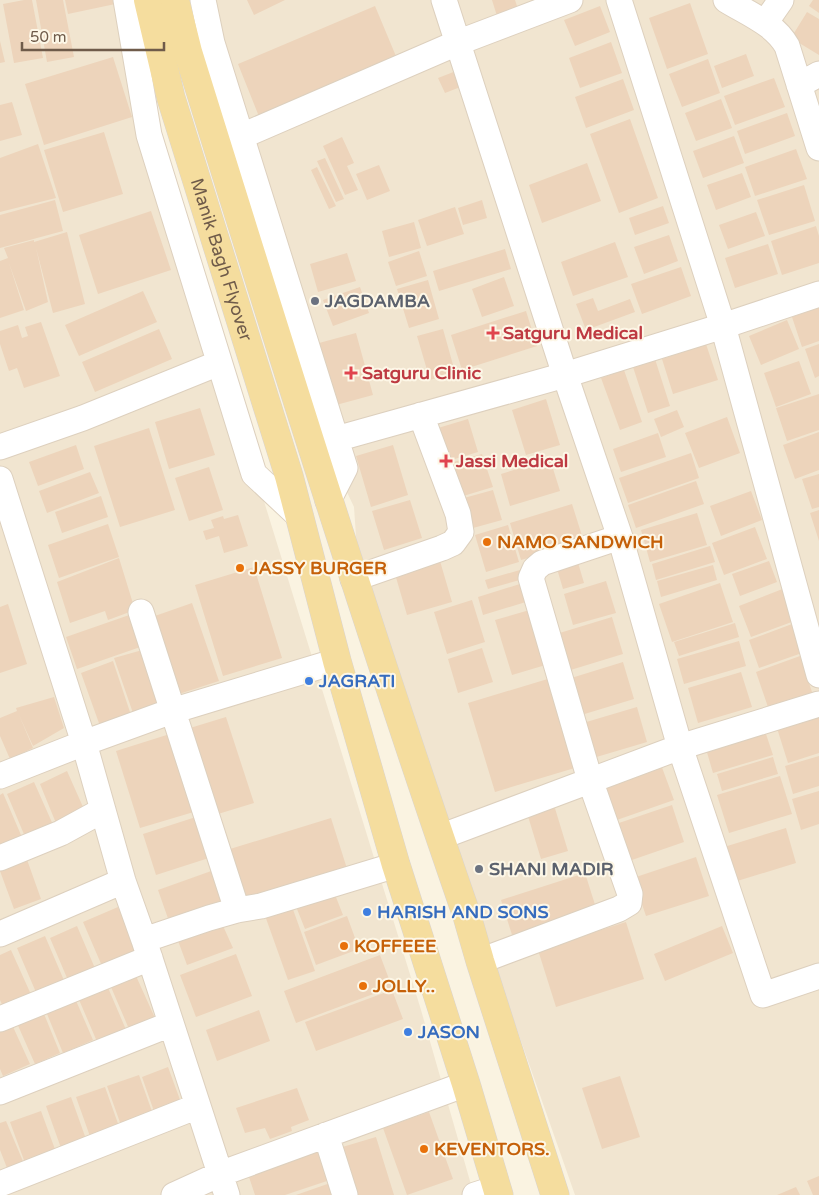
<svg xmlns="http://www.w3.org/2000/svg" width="819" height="1195" viewBox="0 0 819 1195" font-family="'Varela Round',sans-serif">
	<rect width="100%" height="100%" fill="#faf3e1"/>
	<path fill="#f1e5d0" d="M0,0H129L144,68L234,404L421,1010L474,1195H0Z
		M187,0H819V1195H575L359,579L354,507L328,452L237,178Z"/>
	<path fill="#edd4bb" d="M24,0H32L43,58L14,63L3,4Z
		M36,0H63L74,57L47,62Z
		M65,0H119L120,3L68,14Z
		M247,0H285L254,15Z
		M492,0H515L518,9L497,16Z
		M813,0H819V13L809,6Z
		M690,3L708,54L667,69L649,18Z
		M375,6L398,61L260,119L238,64Z
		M600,6L610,32L575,46L564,20Z
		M807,12L819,19V55L791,38Z
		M0,41L5,62L0,63Z
		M611,42L622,73L580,88L569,58Z
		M746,54L754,76L722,88L714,66Z
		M113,57L132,117L44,145L25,84Z
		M708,59L720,93L682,107L669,74Z
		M456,71L463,86L445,93L438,78Z
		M774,78L785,107L735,125L724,96Z
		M623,79L634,110L586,128L575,97Z
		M721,99L732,128L696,141L685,113Z
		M12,102L22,135L0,141V105Z
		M787,113L795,136L745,154L737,131Z
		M630,119L658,198L619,213L590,134Z
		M104,132L123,194L63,212L44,150Z
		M734,136L744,163L703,178L693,151Z
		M342,137L354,163L347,166L358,190L345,195L323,146Z
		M38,144L56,198L0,212V158Z
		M796,149L807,179L755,196L745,167Z
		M325,158L344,199L336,202L317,161Z
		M587,163L601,201L542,223L529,185Z
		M379,165L390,191L367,200L356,174Z
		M317,167L336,206L329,209L311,170Z
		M742,173L751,197L716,210L707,185Z
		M804,185L815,221L769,235L757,200Z
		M55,200L63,231L0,248V215Z
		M482,200L487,218L463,225L458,208Z
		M663,206L669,223L635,235L629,218Z
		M455,207L464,234L427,246L418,220Z
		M151,211L171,270L98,294L79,235Z
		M756,212L765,236L728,249L719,225Z
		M414,222L421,248L389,257L382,231Z
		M816,226L819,236V263L782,275L771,241Z
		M67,232L85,304L53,313L36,248L48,302L26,311L9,263L24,310L0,318V261L8,258L4,248L34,240V242Z
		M669,235L678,261L644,274L634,247Z
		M615,242L628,277L573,296L561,262Z
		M768,244L778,274L735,288L725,258Z
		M505,249L511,269L439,291L433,271Z
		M419,251L427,276L396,286L388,262Z
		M347,253L356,281L318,292L310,264Z
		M681,267L691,296L642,314L631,284Z
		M504,277L514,306L482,317L472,289Z
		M428,280L439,319L409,328L397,289Z
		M360,287L369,313L333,326L323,300Z
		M143,291L157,322L79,356L65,325Z
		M593,298L598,311L630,299L635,312L586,330L576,304Z
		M819,307V341L802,347L792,317Z
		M526,311L537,346L462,370L451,335Z
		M787,320L799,349L761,365L749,336Z
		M41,322L60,376L24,388L17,368L9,371L0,344V331L18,325L22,338L28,336L25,327Z
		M159,329L172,359L95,392L82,362Z
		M443,329L455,372L430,380L417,336Z
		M356,333L373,395L336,405L319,343Z
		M706,344L718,380L673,394L662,359Z
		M819,344V376L815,378L805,349Z
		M655,359L670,406L648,413L633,367Z
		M799,361L811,394L776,407L764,373Z
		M624,370L642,422L620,430L601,378Z
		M819,394V430L787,441L776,408Z
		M546,399L560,445L526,455L512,410Z
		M200,408L215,455L169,469L155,422Z
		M677,410L684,427L661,437L654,419Z
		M727,417L740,453L699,468L685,433Z
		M468,419L478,452L448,461L438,428Z
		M149,428L175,510L120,527L94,446Z
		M819,432V470L795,479L783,445Z
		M658,433L666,457L621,472L613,449Z
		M76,445L84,469L38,486L29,462Z
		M393,445L408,495L371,507L356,456Z
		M691,453L699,478L628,503L619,478Z
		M482,454L493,487L460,497L450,463Z
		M550,459L560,491L510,506L501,474Z
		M209,467L223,510L189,521L175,478Z
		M90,472L99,493L47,513L39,491Z
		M819,474V507L812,509L802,479Z
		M696,481L704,504L636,528L628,505Z
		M493,490L502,520L473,528L464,498Z
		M751,491L762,520L721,536L710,506Z
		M101,496L108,517L62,533L55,512Z
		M410,500L422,538L384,550L372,511Z
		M572,504L584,542L521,560L510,523Z
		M819,510V541L810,513Z
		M697,513L707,545L650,562L641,530Z
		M238,515L248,546L224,553L219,536L206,540L203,531L214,528L211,520L223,516L224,519Z
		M108,524L119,557L59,578L48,545Z
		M508,525L519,562L486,572L475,535Z
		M755,527L767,559L724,575L712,543Z
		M710,546L715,562L656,580L652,564Z
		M576,556L584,583L563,589L555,562Z
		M119,558L135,610L108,620L105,611L70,623L57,582Z
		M440,561L452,602L407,615L395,574Z
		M769,561L777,582L740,596L732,574Z
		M713,565L717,580L661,597L657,581Z
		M254,567L282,658L223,676L195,585Z
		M520,570L523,579L488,589L485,580Z
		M606,581L616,613L573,625L564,594Z
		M523,583L529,601L483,615L478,597Z
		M720,583L733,622L672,642L659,604Z
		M785,588L797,620L751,637L739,606Z
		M472,600L485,642L447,654L434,612Z
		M192,603L219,681L179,694L152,617Z
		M8,604L27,664L0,673V607Z
		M533,609L549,664L512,675L495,620Z
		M135,613L146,645L77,669L66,637Z
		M612,617L623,654L564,672L553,635Z
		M735,623L739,637L679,656L674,642Z
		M792,624L802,653L759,668L749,640Z
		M739,641L746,666L684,684L677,659Z
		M482,648L493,682L458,693L448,659Z
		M146,649L163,700L133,713L114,658Z
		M800,656L813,695L769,710L756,672Z
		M113,661L131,715L100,726L81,673Z
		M623,662L634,699L578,716L568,679Z
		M741,672L752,707L698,723L688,688Z
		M551,678L578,767L495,792L468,703Z
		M54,697L64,728L33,746L19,715L33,748L10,759L0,736V718L17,711L16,708Z
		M637,707L647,742L593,758L583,723Z
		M819,716V753L788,763L776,725Z
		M226,717L254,803L218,814L190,728Z
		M765,731L773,755L713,773L706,749Z
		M173,733L197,811L140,828L116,751Z
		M819,756V786L793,794L785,766Z
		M773,757L778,774L722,791L717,774Z
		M660,762L674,800L614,821L600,784Z
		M67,771L87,816L58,828L40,784Z
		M780,776L792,814L729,833L717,795Z
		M34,782L54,827L26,839L7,794Z
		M819,791V824L801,830L792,799Z
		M3,793L24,842L0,852V795Z
		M554,805L568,851L541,859L527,813Z
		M672,805L684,842L629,861L616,824Z
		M199,816L212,857L156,875L143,834Z
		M331,818L349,875L250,907L230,849Z
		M786,828L796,863L734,882L724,847Z
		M25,854L41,899L14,909L0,871V865Z
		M696,857L709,896L646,916L633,878Z
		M214,870L227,907L171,927L158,890Z
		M585,873L597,911L513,938L501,900Z
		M332,887L343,915L305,929L293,899Z
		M290,901L315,971L288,980L263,910Z
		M118,907L140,958L105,973L83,922Z
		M347,916L359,949L316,965L304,932Z
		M219,917L233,948L187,965L174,930Z
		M626,922L644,979L556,1007L538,950Z
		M77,926L97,973L70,985L50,938Z
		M722,926L733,953L665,981L654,954Z
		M45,936L66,985L38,997L17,948Z
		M11,950L33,999L5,1011L0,1000V955Z
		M236,954L252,996L196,1017L180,975Z
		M380,955L392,987L296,1023L284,991Z
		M136,976L155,1018L129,1029L111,987Z
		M106,983L127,1032L98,1044L77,995Z
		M392,990L403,1019L316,1051L305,1022Z
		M74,996L93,1040L63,1053L45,1009Z
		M42,1009L60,1053L35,1064L16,1021Z
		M259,1010L270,1041L217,1061L206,1030Z
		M9,1018L30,1064L3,1076L0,1069V1022Z
		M168,1067L183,1108L156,1117L142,1077Z
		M139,1075L154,1117L122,1128L107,1086Z
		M620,1076L640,1137L602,1149L582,1088Z
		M105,1087L121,1132L92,1142L76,1097Z
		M297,1088L309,1120L291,1127L292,1131L270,1139L265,1128L245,1133L236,1108Z
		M71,1097L86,1139L61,1148L46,1106Z
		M41,1111L56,1152L25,1163L10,1122Z
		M429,1112L453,1179L407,1195L383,1128Z
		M6,1121L25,1166L9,1173L0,1150V1123Z
		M376,1137L394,1195H353L339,1148Z
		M326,1147L336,1178L285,1195H255L248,1174Z
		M819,1176V1195H813L807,1181Z
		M336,1181L340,1195H296Z
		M796,1187L800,1195H777Z"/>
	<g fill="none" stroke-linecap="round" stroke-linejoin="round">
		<defs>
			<path id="minor" d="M126,0L149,135L254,474L300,517
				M203,0L212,43L345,468L328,501
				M444,0L565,375L620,537L680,747L763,995L819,976
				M619,0L723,326L819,675
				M726,0C747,13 775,24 787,46L819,148
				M765,23L781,0
				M799,85L819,74
				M242,136L457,43L570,0
				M336,439L565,375L723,326L819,294
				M0,447L83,418L219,363
				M0,479L84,743L123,881L144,940L227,1195
				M353,579L442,548L453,543L461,532L458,514L421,415
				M141,612L237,910
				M0,776L84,743L172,711L337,661
				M440,837L680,747L819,704
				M0,858L61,833L103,810
				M0,934L123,881
				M144,940L209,918L237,910L261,906L396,865
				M480,961L619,909L629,903L630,894L590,780L531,578L535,569L542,563L620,537
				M0,1019L150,958
				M0,1092L171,1024
				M326,1135L345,1195
				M0,1184L198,1106
				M174,1195L220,1174L466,1084
				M475,1195L497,1188"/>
			<g id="major">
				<path id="s1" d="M148,0L171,98L289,476L337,661L396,865L466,1084L499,1195"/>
				<path d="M175,0L188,52C278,341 368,630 467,916L480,961L555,1195"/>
			</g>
		</defs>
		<use href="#minor" stroke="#ddd0be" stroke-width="27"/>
		<use href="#major" stroke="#dad4d0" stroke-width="29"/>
		<use href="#minor" stroke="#fff" stroke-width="25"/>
		<use href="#major" stroke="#f5dd9e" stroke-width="28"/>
	</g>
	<g fill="#6b7280" stroke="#fdf7e7" stroke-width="2">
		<circle cx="315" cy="301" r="5"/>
		<circle cx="479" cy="869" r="5"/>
	</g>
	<g fill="#e0444e" stroke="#fdf7e7" stroke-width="2">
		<path d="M490.5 325.5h5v5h5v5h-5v5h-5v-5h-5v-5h5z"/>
		<path d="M348.5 365.5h5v5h5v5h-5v5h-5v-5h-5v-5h5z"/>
		<path d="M443.5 453.5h5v5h5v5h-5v5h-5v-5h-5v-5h5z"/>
	</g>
	<g fill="#e8710a" stroke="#fdf7e7" stroke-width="2">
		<circle cx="487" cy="542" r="5"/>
		<circle cx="240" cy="568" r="5"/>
		<circle cx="344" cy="946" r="5"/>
		<circle cx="363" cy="986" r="5"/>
		<circle cx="424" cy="1149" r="5"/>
	</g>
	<g fill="#3f7fe0" stroke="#fdf7e7" stroke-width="2">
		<circle cx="309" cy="681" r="5"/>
		<circle cx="367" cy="912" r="5"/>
		<circle cx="408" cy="1032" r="5"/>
	</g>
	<g text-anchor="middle" stroke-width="4" stroke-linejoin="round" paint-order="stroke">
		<g font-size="18" fill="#6f5b4a" stroke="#fdf7e7">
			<text dy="6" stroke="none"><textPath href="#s1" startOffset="270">Manik Bagh Flyover</textPath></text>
		</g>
		<g font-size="18" font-weight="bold" fill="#5b616d" stroke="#fdf7e7" text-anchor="start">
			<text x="325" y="307">JAGDAMBA</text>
			<text x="489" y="875">SHANI MADIR</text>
		</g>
		<g font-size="18" font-weight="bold" fill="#be3a42" stroke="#fdf7e7" text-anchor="start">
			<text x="503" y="339">Satguru Medical</text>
			<text x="362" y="379">Satguru Clinic</text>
			<text x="456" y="467">Jassi Medical</text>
		</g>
		<g font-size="18" font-weight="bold" fill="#c56008" stroke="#fdf7e7" text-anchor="start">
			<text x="497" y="548">NAMO SANDWICH</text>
			<text x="250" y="574">JASSY BURGER</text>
			<text x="354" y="952">KOFFEEE</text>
			<text x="373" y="992">JOLLY..</text>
			<text x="434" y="1155">KEVENTORS.</text>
		</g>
		<g font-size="18" font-weight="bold" fill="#366cbe" stroke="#fdf7e7" text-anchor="start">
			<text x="319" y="687">JAGRATI</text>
			<text x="377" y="918">HARISH AND SONS</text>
			<text x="418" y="1038">JASON</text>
		</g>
	</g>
	<path d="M22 42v8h142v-8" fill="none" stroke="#6f5b4a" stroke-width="2.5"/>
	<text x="30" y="42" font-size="15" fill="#6f5b4a" stroke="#fdf7e7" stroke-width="4" paint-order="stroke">50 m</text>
</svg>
